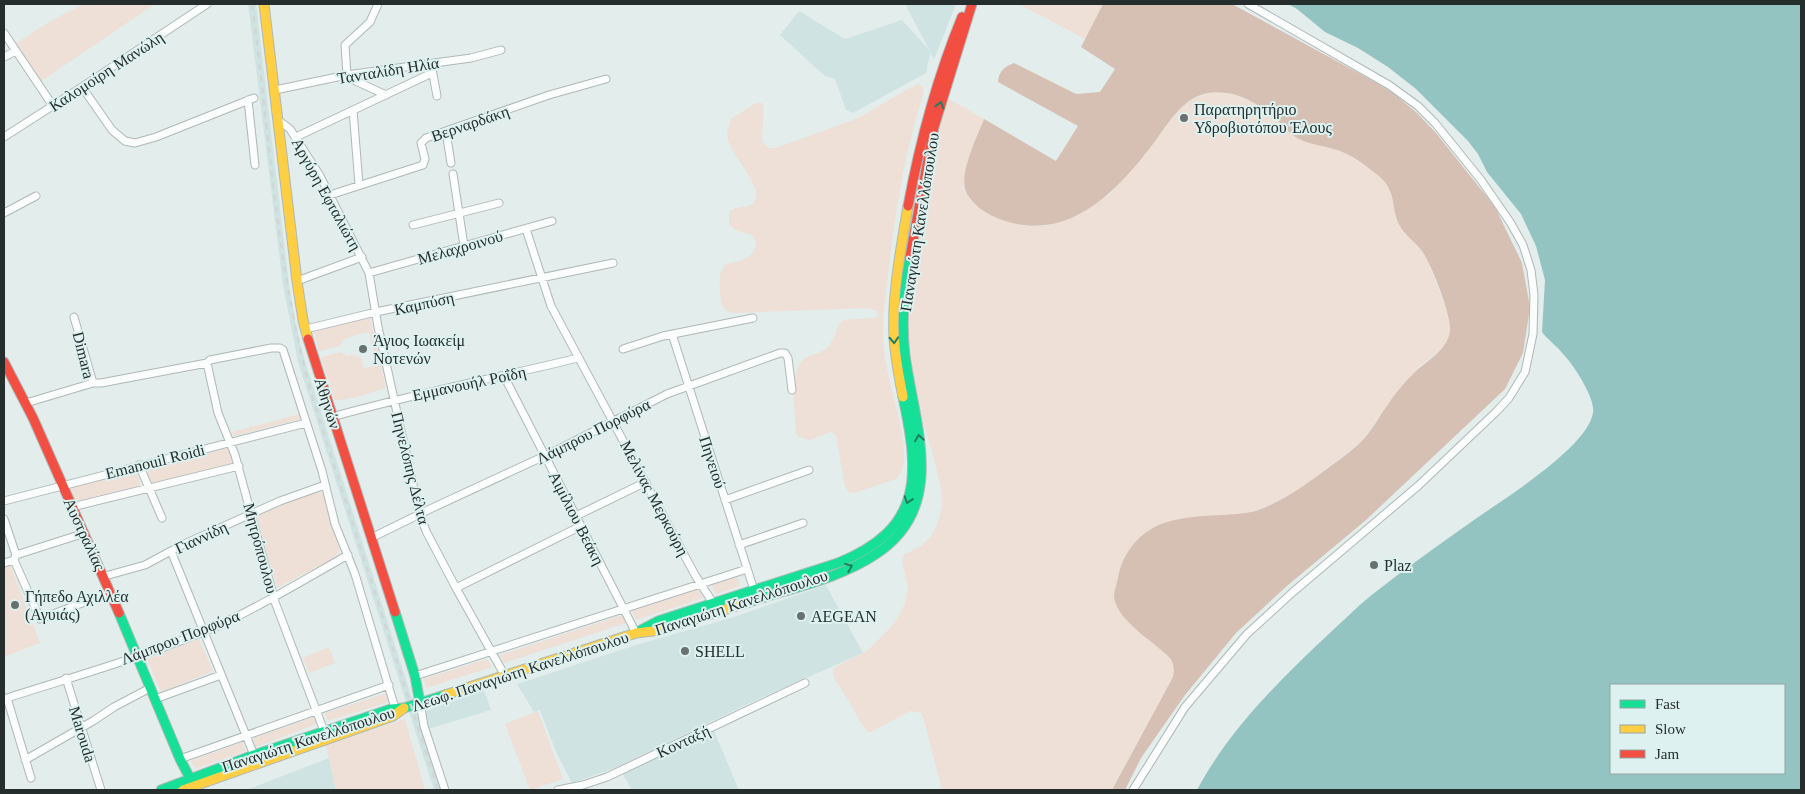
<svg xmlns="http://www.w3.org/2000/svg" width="1805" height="794" viewBox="0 0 1805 794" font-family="Georgia,serif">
	<rect width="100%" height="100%" fill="#e2edec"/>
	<path fill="#cfe4e2" d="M248,4H256L289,284L296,326L304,358L441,790H434L298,362L283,285Z
		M905,4H956L934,59L930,53L926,73L853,113L846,110L835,79L825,76L780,35L799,11L845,39L902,20L930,51Z
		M826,585L863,653L754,701L615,768L572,783L556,752L540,710L534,712L517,684L636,645L734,617Z
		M484,690L491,710L428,729L423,712Z
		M714,731L739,790H632L622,773Z
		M329,758L336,790H246Z"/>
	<path fill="#eee0d7" d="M83,4H155L40,82L15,44L49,22Z
		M1019,4H1103L1085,39Z
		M917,84L923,87L924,92C905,151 895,213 888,275C885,300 881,326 884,351C886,369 892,388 896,407C900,425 912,465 896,479L854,493L849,492L845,487L836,436L830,432L810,440L799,437L796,432C795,415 789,369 804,359C811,354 821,354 828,347C835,339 836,327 843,320L873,318L877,317V311L868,308L734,313C726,312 723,309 721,301C713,243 741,276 756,247L755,240L752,235L737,231L729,225V215L731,210C744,203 759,211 756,190L746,171L734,153L728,141L727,132L731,119L756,103H762L764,107L762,141L768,148H775L856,119Z
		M1217,92L1232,94L1251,100L1264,109L1299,139L1346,153L1382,177L1388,184L1393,196L1396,218L1402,229L1423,252L1429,263L1447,312L1450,325V333L1448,340L1442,349L1420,366L1403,385L1360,443L1298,491L1265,507L1122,562L1114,595L1117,608L1127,620L1169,657L1174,666L1173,677L1112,790H942L924,720L921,713L910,711L871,732H867L834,677L833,672L835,667L867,651L890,628L899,615L905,603L908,587L902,562L904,555L922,545L931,536L937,525L942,506L941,488L933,455L921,416L910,355L908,330L910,301L924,196L946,97L984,119L969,157L965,175L964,190L971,201L1009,222L1028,226H1047L1080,214L1110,194L1145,154L1177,112L1191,100L1204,94Z
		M370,317L386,388L357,397L335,401L321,357L341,352L348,356L355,354L356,357L361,356L364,368L376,366L369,332L354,335V336L344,339L340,346L319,351L314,332Z
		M300,414L301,419L234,436L232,432Z
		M228,448L234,464L151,484L147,472L148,468Z
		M136,471L141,486L76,503L69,488Z
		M314,492H321L325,496L340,552L334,558L277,588L257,517L260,514Z
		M10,564L40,643L4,657V567Z
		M738,577L740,586L716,594L711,585Z
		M698,589L703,598L636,620L632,611Z
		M622,615L626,623L504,663L500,655Z
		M199,639L213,671L161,692L147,659Z
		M329,647L335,663L309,673L303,658Z
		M487,659L492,667L426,688L423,679Z
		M387,693L389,702L328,721L325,713Z
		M538,711L563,779L530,790L505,724Z
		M314,717L317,724L256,747L253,738Z
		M405,719L425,790H336L326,745Z
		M242,742L246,751L195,769L191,761Z"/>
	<path fill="#d6c0b4" d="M1103,4H1232L1373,81L1393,93L1417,113L1436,133L1495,207L1522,263L1530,307L1523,353L1505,389L1366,520L1288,585L1236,633L1185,695L1141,758L1125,790H1112L1173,677C1174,673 1174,668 1173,664C1171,657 1165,654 1160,649C1146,637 1114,616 1114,595C1114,591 1116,587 1117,582C1119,574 1120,565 1125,557C1146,518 1183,517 1222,515C1236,514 1248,514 1261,509C1286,499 1307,484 1328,468C1339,460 1350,452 1360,443C1372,431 1380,415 1391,400C1397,391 1404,383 1412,375C1425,361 1447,352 1450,331C1452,317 1431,263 1422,251C1417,244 1409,238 1404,232C1386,209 1403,191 1371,170C1361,162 1350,154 1337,150C1325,146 1311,145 1299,139C1291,135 1285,128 1279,122C1259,104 1237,89 1208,93C1184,97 1169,122 1156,140C1123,184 1078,236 1017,224C998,220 977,211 967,194C957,177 977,137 984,119L1056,161L1078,126L998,82C999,71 1004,67 1014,63L1076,94L1100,92L1115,69L1081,47Z"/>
	<path fill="#94c4c1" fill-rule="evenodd" d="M1288,4H1801V790H1197C1227,734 1271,689 1317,645C1336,628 1353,610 1373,594C1406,568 1440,544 1474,520C1502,500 1587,448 1593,413C1596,399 1573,364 1563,354C1557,346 1548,340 1542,332L1545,280L1536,246L1521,214L1487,172L1478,154L1468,141L1416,89L1388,67L1358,48L1325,32L1297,9ZM1611,685H1784V773H1611Z"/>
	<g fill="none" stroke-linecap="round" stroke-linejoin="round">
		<defs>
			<path id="street" d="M378,4L370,22L345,45L347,75L349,78L386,95
				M4,33L53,106
				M4,57L16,51
				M432,69L437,96
				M82,87L112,130L125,141L135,143L156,137L254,98
				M275,90L347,75L471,58L501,50
				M248,100L255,165
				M353,110L359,185
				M278,120L290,129L320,176L369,273L378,327L420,516L427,533L456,588L505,676
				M446,132L451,163
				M4,137L82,87L207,4
				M296,137L432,73
				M453,174L464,246
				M330,195L423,165L425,159L421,143L426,138L549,95L606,79
				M4,213L36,196
				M413,225L499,203
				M526,229L551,306L695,575L713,603
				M369,273L552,221
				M297,281L362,257
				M306,329L376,312L613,263
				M672,334L754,590
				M623,349L663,336L753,318
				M207,363L218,413L235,455L275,602L324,731
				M504,376L636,633
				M93,383H101L207,363L210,360L271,348H280L283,350L322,471L335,524L355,574L395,708
				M26,403L93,383L74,317
				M332,417C413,394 496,378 578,358
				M139,465L162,518
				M725,500L809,470
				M4,501L306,423
				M72,507L239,466
				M576,516L646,482
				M4,519L16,555L14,560L40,619L111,592
				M371,538L430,509L551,453L667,394L780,353H785L788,358L792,390
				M739,545L803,523
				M171,551L254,755
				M16,555L85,533
				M4,563L14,560
				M105,576L145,565L182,545L280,501L325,485
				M456,588L581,526
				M415,676L747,569
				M66,678L101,790
				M7,698L31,778
				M4,699C75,676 148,656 217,626C262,606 305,579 348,555
				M155,699L221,675
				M420,703L424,726L445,790
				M180,759L389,685
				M25,760L93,721L114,707L150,688
				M558,790L583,785L607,777L805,683
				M1133,790L1185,707L1247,634L1293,592L1418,486L1496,412L1509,398L1525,372L1533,334L1534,295L1531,270L1523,245L1510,222L1481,180L1435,123L1418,106L1389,85L1248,4"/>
			<path id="fast" d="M749,602C791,588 839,579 876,554C949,506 914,424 905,355C901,322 904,289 910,257
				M395,612L415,676L420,703
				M119,613L180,759L193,784
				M641,630L658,621L838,563C923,529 920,476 903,397
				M161,790L254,755L391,709L404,708L445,695"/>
			<path id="slow" d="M264,4L297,281L303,320L308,339
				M903,397C899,377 895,357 894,336C892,293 901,249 908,206
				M445,695L636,633L661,630L749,602
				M183,790L393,716L404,708"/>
			<path id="jam" d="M908,206C920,141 937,78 962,17
				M910,257L934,127L972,4
				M308,339L395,612
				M4,362L33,418L119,613"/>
		</defs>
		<use href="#street" stroke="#afb8b7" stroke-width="9"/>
		<use href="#fast" stroke="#afb8b7" stroke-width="11"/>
		<use href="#slow" stroke="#afb8b7" stroke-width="11"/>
		<use href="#jam" stroke="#afb8b7" stroke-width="11"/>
		<use href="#street" stroke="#fbfcfc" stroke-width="7"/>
		<use href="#fast" stroke="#16e098" stroke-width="9"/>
		<use href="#slow" stroke="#ffcf43" stroke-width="9"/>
		<use href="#jam" stroke="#f24e42" stroke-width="9"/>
		<path stroke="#d2d5d5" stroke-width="2.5" stroke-dasharray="6 6" stroke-linecap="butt" d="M252,4C270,136 276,270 313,399L438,790"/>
	</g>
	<defs><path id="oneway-chevron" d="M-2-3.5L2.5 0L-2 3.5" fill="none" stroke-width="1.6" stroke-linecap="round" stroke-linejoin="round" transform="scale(1.25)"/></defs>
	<g stroke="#1f7e5d">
		<use href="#oneway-chevron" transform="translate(940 105) rotate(-75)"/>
		<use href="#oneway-chevron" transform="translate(894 340) rotate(87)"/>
		<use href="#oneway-chevron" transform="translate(919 438) rotate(-99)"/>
		<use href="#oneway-chevron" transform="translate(908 500) rotate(109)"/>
		<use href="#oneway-chevron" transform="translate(849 567) rotate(-22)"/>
	</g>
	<g fill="#687170" stroke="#ddf2f0" stroke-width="2">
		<circle cx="1184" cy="118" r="5"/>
		<circle cx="363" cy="349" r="5"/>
		<circle cx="1374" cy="565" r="5"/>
		<circle cx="15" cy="605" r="5"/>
		<circle cx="801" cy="616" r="5"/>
		<circle cx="685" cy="651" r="5"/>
	</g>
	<g text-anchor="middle" stroke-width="4" stroke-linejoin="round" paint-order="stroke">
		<g font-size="16" fill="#262e2d" stroke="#ddf2f0">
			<text transform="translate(388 70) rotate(-9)" y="6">Τανταλίδη Ηλία</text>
			<text transform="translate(106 71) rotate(-33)" y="6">Καλομοίρη Μανώλη</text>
			<text transform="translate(470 123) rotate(-19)" y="6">Βερναρδάκη</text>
			<text transform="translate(327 194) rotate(61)" y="6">Αργύρη Εφταλιώτη</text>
			<text transform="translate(919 222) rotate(-81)" y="6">Παναγιώτη Κανελλόπουλου</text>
			<text transform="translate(460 247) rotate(-16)" y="6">Μελαχροινού</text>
			<text transform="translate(424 303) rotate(-12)" y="6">Καμπύση</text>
			<text transform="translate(84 355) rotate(76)" y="6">Dimara</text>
			<text transform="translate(469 383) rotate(-12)" y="6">Εμμανουήλ Ροΐδη</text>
			<text transform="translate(328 403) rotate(72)" y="6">Αθηνών</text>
			<text transform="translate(593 431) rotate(-27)" y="6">Λάμπρου Πορφύρα</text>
			<text transform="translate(155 461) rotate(-14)" y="6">Emanouil Roidi</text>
			<text transform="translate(713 462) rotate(72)" y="6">Πηνειού</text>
			<text transform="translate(411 468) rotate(76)" y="6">Πηνελόπης Δέλτα</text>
			<text transform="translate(655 498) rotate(62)" y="6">Μελίνας Μερκούρη</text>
			<text transform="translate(577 518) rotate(63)" y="6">Αιμίλιου Βεάκη</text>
			<text transform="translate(85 534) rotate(65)" y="6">Αυστραλίας</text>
			<text transform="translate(201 537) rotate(-25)" y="6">Γιαννίδη</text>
			<text transform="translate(261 548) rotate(75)" y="6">Μητρόπουλου</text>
			<text transform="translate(741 602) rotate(-18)" y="6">Παναγιώτη Κανελλόπουλου</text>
			<text transform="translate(180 637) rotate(-21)" y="6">Λάμπρου Πορφύρα</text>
			<text transform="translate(520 671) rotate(-18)" y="6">Λεωφ. Παναγιώτη Κανελλόπουλου</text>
			<text transform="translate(83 734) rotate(73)" y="6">Marouda</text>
			<text transform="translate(308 739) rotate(-18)" y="6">Παναγιώτη Κανελλόπουλου</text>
			<text transform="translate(683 741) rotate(-25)" y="6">Κονταξή</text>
		</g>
		<g font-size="16" fill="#262e2d" stroke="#ddf2f0" text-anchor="start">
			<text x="1194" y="115">Παρατηρητήριο<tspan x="1194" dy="18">Υδροβιοτόπου Έλους</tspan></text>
			<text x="373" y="346">Άγιος Ιωακείμ<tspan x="373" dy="18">Νοτενών</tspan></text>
			<text x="1384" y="571">Plaz</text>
			<text x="25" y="602">Γήπεδο Αχιλλέα<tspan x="25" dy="18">(Αγυιάς)</tspan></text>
			<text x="811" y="622">AEGEAN</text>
			<text x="695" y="657">SHELL</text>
		</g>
	</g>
	<rect width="1805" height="794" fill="none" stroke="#262e2d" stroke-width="10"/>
	<rect x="1610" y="684" width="175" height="90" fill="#ddf2f0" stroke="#94a4a2"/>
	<rect x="1620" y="700" width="25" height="8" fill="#16e098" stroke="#94a4a2"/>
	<text x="1655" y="709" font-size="15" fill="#262e2d">Fast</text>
	<rect x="1620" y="725" width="25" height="8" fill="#ffcf43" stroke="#94a4a2"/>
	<text x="1655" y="734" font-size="15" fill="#262e2d">Slow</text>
	<rect x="1620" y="750" width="25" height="8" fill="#f24e42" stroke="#94a4a2"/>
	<text x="1655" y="759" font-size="15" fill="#262e2d">Jam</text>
</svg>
